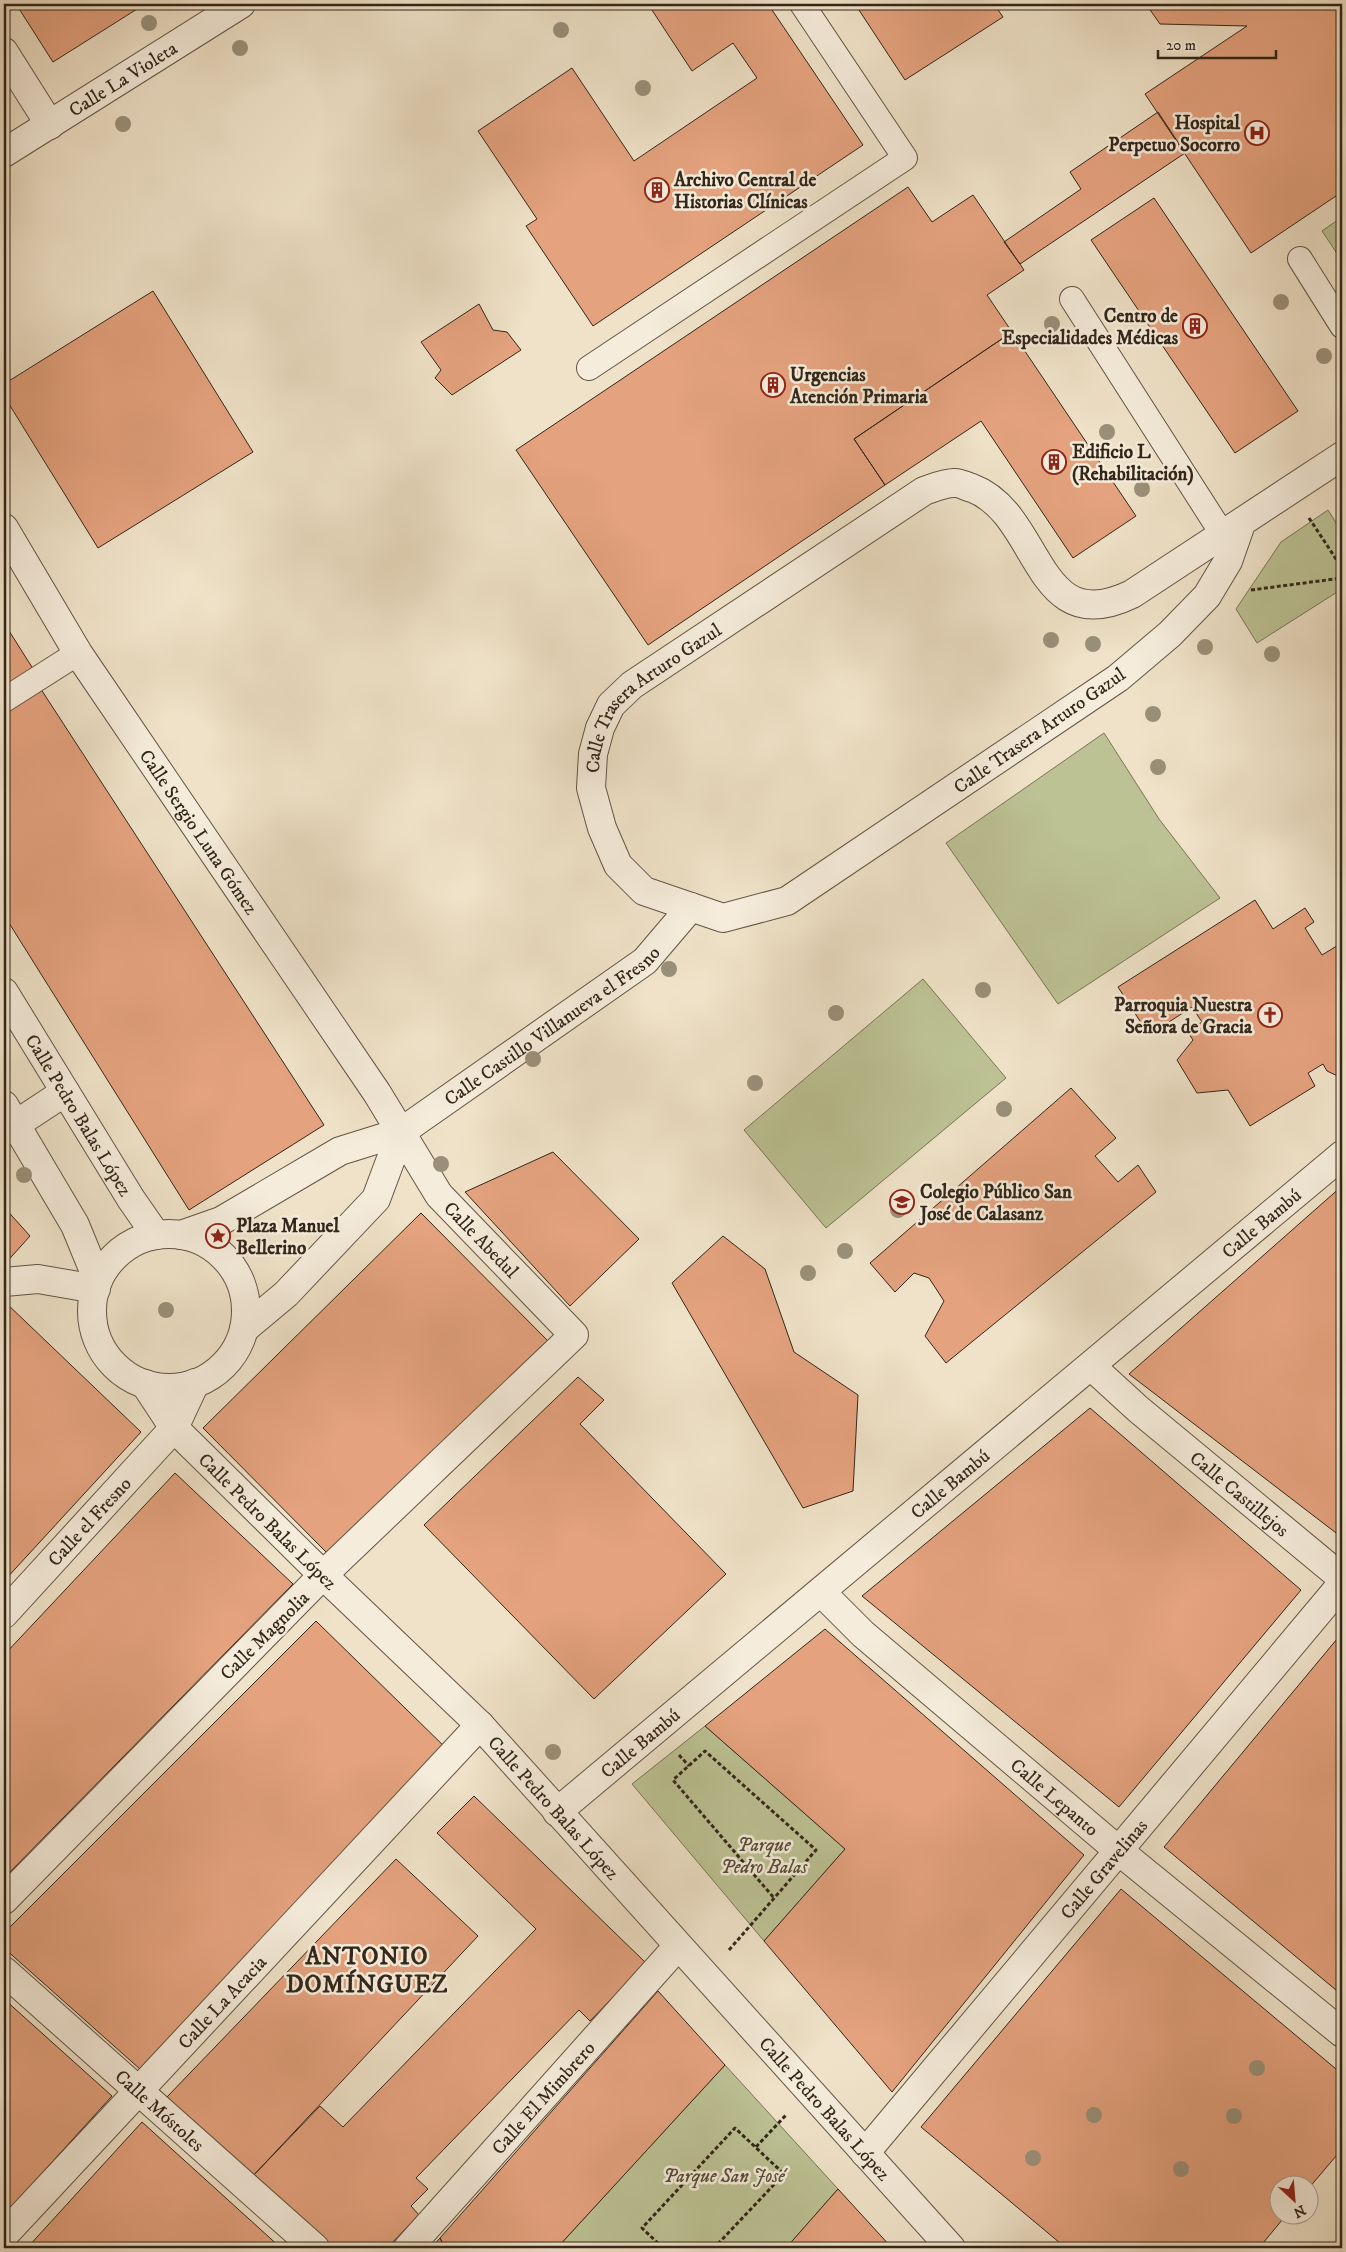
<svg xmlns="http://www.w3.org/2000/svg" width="1346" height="2252" viewBox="0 0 1346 2252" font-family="'IM FELL DW Pica',serif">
	<rect width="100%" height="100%" fill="#efe2c8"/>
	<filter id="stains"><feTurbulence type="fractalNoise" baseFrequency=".004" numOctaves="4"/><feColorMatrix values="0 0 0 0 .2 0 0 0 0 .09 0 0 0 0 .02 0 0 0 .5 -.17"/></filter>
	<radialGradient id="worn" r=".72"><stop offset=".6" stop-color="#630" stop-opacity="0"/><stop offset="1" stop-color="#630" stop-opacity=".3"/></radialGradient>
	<path fill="#bcc294" stroke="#787456" d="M1342,217V261L1322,231Z
		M1328,510L1342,532V589L1257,643L1236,609L1281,542Z
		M1104,733L1159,819L1220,898L1058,1004L946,843Z
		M923,979L1006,1078L826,1228L744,1130Z
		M705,1726L845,1849L764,1941L632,1784Z
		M725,2065L838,2189L786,2248H557Z"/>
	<path fill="#e4a27e" stroke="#332619" d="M16,4H145L53,62Z
		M648,4H768L863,145L593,326L526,226L537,219L478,131L572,68L634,161L757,78L733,43L692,71Z
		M855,4H994L1003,17L905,80Z
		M1146,4H1342V192L1251,253L1145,94L1247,26L1160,24Z
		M1158,112L1185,153L1020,264L1004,242L1081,189L1070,172Z
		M908,187L932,222L973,195L1024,270L987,295L1012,332L854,439L885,485L648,645L516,450Z
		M1154,198L1298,411L1235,453L1091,240Z
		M153,291L253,452L98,548L4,396V384Z
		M479,304L493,330L507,332L521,350L452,395L435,378L441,370L421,342Z
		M1012,332L1136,516L1073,558L981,421L885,485L854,439Z
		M4,623L37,675L4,696Z
		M35,680L324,1125L189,1210L4,915V701Z
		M1255,900L1273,929L1305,908L1314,922L1305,928L1322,955L1340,944L1342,948V1078L1327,1071L1323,1064L1308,1073L1315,1086L1250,1126L1228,1090L1197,1093L1177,1060L1193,1040L1187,1031L1202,1022L1192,1007L1149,1035L1118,987Z
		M1071,1088L1116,1138L1095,1156L1118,1182L1138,1165L1156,1192L946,1363L925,1336L944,1301L929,1278L914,1273L895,1292L870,1263Z
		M553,1152L639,1239L570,1306L465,1192Z
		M1342,1186V1534L1340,1536L1129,1374Z
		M4,1207L30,1236L4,1265Z
		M421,1213L548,1341L330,1556L203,1428Z
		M723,1236L765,1269L794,1352L858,1395L853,1491L803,1508L672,1283Z
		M4,1301L141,1432L4,1581Z
		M578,1377L604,1400L580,1424L726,1574L594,1699L424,1525Z
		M1090,1408L1301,1590L1119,1807L862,1596Z
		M175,1473L293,1584L4,1878V1655Z
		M316,1621L450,1752L141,2070L4,1948V1933Z
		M825,1629L1084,1855L892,2092L764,1941L845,1849L705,1726Z
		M1342,1633V1995L1164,1847Z
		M474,1796L646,1963L590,2021L579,2010L416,2178L428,2189L411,2206L419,2215L387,2248H327L251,2178L320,2106L343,2127L536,1929L437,1833Z
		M396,1859L478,1936L251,2178L166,2098Z
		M1121,1889L1342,2074V2149L1308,2189V2184H1278V2214H1287L1259,2248H1066L921,2127Z
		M658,1991L725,2065L557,2248H445L440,2238Z
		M4,1999L112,2096L4,2215Z
		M142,2122L281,2248H27Z
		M838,2189L892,2248H786Z
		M440,2238L445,2248H431Z"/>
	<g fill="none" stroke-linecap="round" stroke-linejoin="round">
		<defs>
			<path id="lane" d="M1300,259L1342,326
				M1072,299L1223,535
				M589,368L905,158L802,4
				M4,700L78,653"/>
			<g id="street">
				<path d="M4,52L50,125"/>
				<path id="s1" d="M4,153L241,4"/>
				<path id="s2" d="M1241,524L1228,561L1207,596L1170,634L1118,678L787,901L723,918L644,891L618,865L602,828L591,788L593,754L600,728L611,705L632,685L924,491C933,488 944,483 954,483C959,482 967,487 972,488C1042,514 1034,642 1132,594L1342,456"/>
				<path id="s3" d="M4,528L78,653L377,1093L439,1195L574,1335L323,1575L4,1900"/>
				<path id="s4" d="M4,992L131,1199L156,1235"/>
				<path d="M4,1105L75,1225L98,1281"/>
				<path d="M4,1132L65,1092"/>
				<circle cx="169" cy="1311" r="77"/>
				<path id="s5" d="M181,1235L221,1221L340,1151L401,1132L645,961L691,907"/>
				<path d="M4,1282L38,1279L96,1289"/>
				<path d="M244,1329L286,1294L376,1199L401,1132"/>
				<path id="s6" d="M1091,1366L1138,1409L1342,1578"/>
				<path id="s7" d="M145,1384L174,1428L323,1575L480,1725L951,2248"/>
				<path id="s8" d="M821,1592L863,1634L1119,1851L1342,2033"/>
				<path id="s9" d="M4,1614L174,1428L195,1383"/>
				<path id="s10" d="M557,1812L1342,1155"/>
				<path id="s11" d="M4,1971L315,2248"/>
				<path id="s12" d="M865,2153L1342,1584"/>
				<path id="s13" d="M4,2235L480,1725"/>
				<path id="s14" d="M408,2248L678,1946"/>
			</g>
		</defs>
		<use href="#lane" stroke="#625545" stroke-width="26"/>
		<use href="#street" stroke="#625545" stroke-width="30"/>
		<path stroke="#332619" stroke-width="3" stroke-dasharray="4 2.5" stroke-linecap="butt" d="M1309,518L1342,568
			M1251,590L1342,578
			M679,1755L689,1766
			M729,1950L816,1850L705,1751L673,1780L774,1898
			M756,2147L786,2115
			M663,2248L642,2228L735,2128L784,2174L714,2248"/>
		<use href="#lane" stroke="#f5ecdb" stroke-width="24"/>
		<use href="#street" stroke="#f5ecdb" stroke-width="28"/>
	</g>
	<g fill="#9a9079">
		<circle cx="149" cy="23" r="8"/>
		<circle cx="561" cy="30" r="8"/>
		<circle cx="240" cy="48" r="8"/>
		<circle cx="643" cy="88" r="8"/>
		<circle cx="123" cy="124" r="8"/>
		<circle cx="1281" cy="302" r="8"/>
		<circle cx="1052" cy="324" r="8"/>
		<circle cx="1324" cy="356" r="8"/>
		<circle cx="1107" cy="432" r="8"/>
		<circle cx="1142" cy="489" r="8"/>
		<circle cx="1051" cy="640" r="8"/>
		<circle cx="1093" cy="644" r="8"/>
		<circle cx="1205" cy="647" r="8"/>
		<circle cx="1272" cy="654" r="8"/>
		<circle cx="1153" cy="714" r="8"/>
		<circle cx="1158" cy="767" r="8"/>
		<circle cx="669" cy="969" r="8"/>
		<circle cx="983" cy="990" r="8"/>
		<circle cx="836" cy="1013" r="8"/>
		<circle cx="533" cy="1059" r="8"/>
		<circle cx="755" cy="1083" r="8"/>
		<circle cx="1004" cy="1109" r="8"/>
		<circle cx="441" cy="1164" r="8"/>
		<circle cx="24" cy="1175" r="8"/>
		<circle cx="898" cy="1210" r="8"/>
		<circle cx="845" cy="1251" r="8"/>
		<circle cx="808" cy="1273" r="8"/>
		<circle cx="166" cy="1310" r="8"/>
		<circle cx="553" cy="1752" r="8"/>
		<circle cx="1257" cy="2068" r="8"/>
		<circle cx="1094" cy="2115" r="8"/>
		<circle cx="1234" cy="2116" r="8"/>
		<circle cx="1033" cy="2158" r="8"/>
		<circle cx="1181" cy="2169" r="8"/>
	</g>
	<defs>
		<symbol id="hospital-ring" viewBox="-11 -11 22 22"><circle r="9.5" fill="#f5ecdb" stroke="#8f2418" stroke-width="1.5"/><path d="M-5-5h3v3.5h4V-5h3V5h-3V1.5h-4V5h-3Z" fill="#8f2418"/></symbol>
		<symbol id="building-ring" viewBox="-11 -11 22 22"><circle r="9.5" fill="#f5ecdb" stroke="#8f2418" stroke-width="1.5"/><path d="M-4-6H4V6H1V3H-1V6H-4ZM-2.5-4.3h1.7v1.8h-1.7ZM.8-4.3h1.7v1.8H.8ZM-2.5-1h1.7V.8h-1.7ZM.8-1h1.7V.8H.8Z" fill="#8f2418"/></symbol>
		<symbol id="church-ring" viewBox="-11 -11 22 22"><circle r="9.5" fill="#f5ecdb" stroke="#8f2418" stroke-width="1.5"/><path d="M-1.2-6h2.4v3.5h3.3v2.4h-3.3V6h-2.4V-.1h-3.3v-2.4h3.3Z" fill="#8f2418"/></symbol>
		<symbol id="school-ring" viewBox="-11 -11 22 22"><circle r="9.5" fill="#f5ecdb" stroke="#8f2418" stroke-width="1.5"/><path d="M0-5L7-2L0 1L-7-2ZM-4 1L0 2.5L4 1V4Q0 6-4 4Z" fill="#8f2418"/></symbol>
		<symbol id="sight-ring" viewBox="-11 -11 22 22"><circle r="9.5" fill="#f5ecdb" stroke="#8f2418" stroke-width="1.5"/><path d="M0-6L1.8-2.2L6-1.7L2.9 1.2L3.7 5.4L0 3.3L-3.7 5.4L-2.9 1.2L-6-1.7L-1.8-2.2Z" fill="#8f2418"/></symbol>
	</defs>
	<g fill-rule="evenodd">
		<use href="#hospital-ring" x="1243" y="119" width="28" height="28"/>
		<use href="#building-ring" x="643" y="176" width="28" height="28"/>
		<use href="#building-ring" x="1181" y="312" width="28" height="28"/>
		<use href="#building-ring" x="759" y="371" width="28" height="28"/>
		<use href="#building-ring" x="1040" y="448" width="28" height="28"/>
		<use href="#church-ring" x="1256" y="1001" width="28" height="28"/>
		<use href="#school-ring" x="888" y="1188" width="28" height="28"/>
		<use href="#sight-ring" x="204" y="1222" width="28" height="28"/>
	</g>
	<g text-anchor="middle" stroke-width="5" stroke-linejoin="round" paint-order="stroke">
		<g font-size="19" fill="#332619" stroke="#f5ecdb">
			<text dy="7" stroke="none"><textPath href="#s1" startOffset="140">Calle La Violeta</textPath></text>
			<text dy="7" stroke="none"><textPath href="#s2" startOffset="986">Calle Trasera Arturo Gazul</textPath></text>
			<text transform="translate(1039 730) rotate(-35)" y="7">Calle Trasera Arturo Gazul</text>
			<text dy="7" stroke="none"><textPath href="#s3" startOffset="361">Calle Sergio Luna Gómez</textPath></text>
			<text dy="7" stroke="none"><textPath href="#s5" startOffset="429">Calle Castillo Villanueva el Fresno</textPath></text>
			<text dy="7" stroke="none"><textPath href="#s4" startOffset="144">Calle Pedro Balas López</textPath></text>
			<text dy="7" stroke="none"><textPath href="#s10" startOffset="918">Calle Bambú</textPath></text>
			<text dy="7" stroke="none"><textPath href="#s3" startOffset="858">Calle Abedul</textPath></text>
			<text dy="7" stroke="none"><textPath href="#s10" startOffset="512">Calle Bambú</textPath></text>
			<text dy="7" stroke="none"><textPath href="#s6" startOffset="196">Calle Castillejos</textPath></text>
			<text dy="7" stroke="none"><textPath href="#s7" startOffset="185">Calle Pedro Balas López</textPath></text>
			<text dy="7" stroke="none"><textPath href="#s9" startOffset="126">Calle el Fresno</textPath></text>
			<text transform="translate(264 1635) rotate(-45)" y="7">Calle Magnolia</text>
			<text dy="7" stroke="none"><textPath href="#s10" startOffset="108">Calle Bambú</textPath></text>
			<text dy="7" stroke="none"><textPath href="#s8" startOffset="311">Calle Lepanto</textPath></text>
			<text dy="7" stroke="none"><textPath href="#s7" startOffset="590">Calle Pedro Balas López</textPath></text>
			<text dy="7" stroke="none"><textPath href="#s12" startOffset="371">Calle Gravelinas</textPath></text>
			<text dy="7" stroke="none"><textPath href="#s13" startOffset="319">Calle La Acacia</textPath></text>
			<text dy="7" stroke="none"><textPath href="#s14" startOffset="202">Calle El Mimbrero</textPath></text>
			<text dy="7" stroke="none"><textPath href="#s7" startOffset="995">Calle Pedro Balas López</textPath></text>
			<text dy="7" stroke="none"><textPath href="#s11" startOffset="209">Calle Móstoles</textPath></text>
		</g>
		<g font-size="19" font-weight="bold" fill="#332619" stroke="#f5ecdb" text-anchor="start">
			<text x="1240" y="129" text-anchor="end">Hospital<tspan x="1240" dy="22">Perpetuo Socorro</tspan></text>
			<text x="674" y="186">Archivo Central de<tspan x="674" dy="22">Historias Clínicas</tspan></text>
			<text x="1178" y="322" text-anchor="end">Centro de<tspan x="1178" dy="22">Especialidades Médicas</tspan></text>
			<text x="790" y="381">Urgencias<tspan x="790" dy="22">Atención Primaria</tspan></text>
			<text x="1072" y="458">Edificio L<tspan x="1072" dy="22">(Rehabilitación)</tspan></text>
			<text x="1252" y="1011" text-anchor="end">Parroquia Nuestra<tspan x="1252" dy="22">Señora de Gracia</tspan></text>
			<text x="920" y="1198">Colegio Público San<tspan x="920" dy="22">José de Calasanz</tspan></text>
			<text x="236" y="1232">Plaza Manuel<tspan x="236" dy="22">Bellerino</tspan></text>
		</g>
		<g font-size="19" font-style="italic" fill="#554d38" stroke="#f5ecdb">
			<text x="764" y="1851">Parque<tspan x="764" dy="22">Pedro Balas</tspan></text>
			<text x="724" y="2182">Parque San José</text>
		</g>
		<g font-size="24" font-weight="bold" letter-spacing="1" fill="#332619" stroke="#f5ecdb">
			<text x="367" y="1964">ANTONIO<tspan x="367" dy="28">DOMÍNGUEZ</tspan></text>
		</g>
	</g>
	<rect width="1346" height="2252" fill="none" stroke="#efe2c8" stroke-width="20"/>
	<rect x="5" y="5" width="1336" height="2242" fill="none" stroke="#332619" stroke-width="2.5"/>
	<rect x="10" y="10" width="1326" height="2232" fill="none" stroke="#332619"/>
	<g transform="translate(1294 2200) rotate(154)"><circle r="24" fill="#f5ecdb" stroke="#a79d8d"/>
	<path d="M0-4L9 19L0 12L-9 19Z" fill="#8f2418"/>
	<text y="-8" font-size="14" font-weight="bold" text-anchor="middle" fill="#332619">N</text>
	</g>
	<path d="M1158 50v8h118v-8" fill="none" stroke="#332619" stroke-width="2.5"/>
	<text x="1166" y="50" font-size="15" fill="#332619" stroke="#f5ecdb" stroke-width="4" paint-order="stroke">20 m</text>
	<rect width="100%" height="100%" filter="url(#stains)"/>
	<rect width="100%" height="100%" fill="url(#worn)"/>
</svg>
